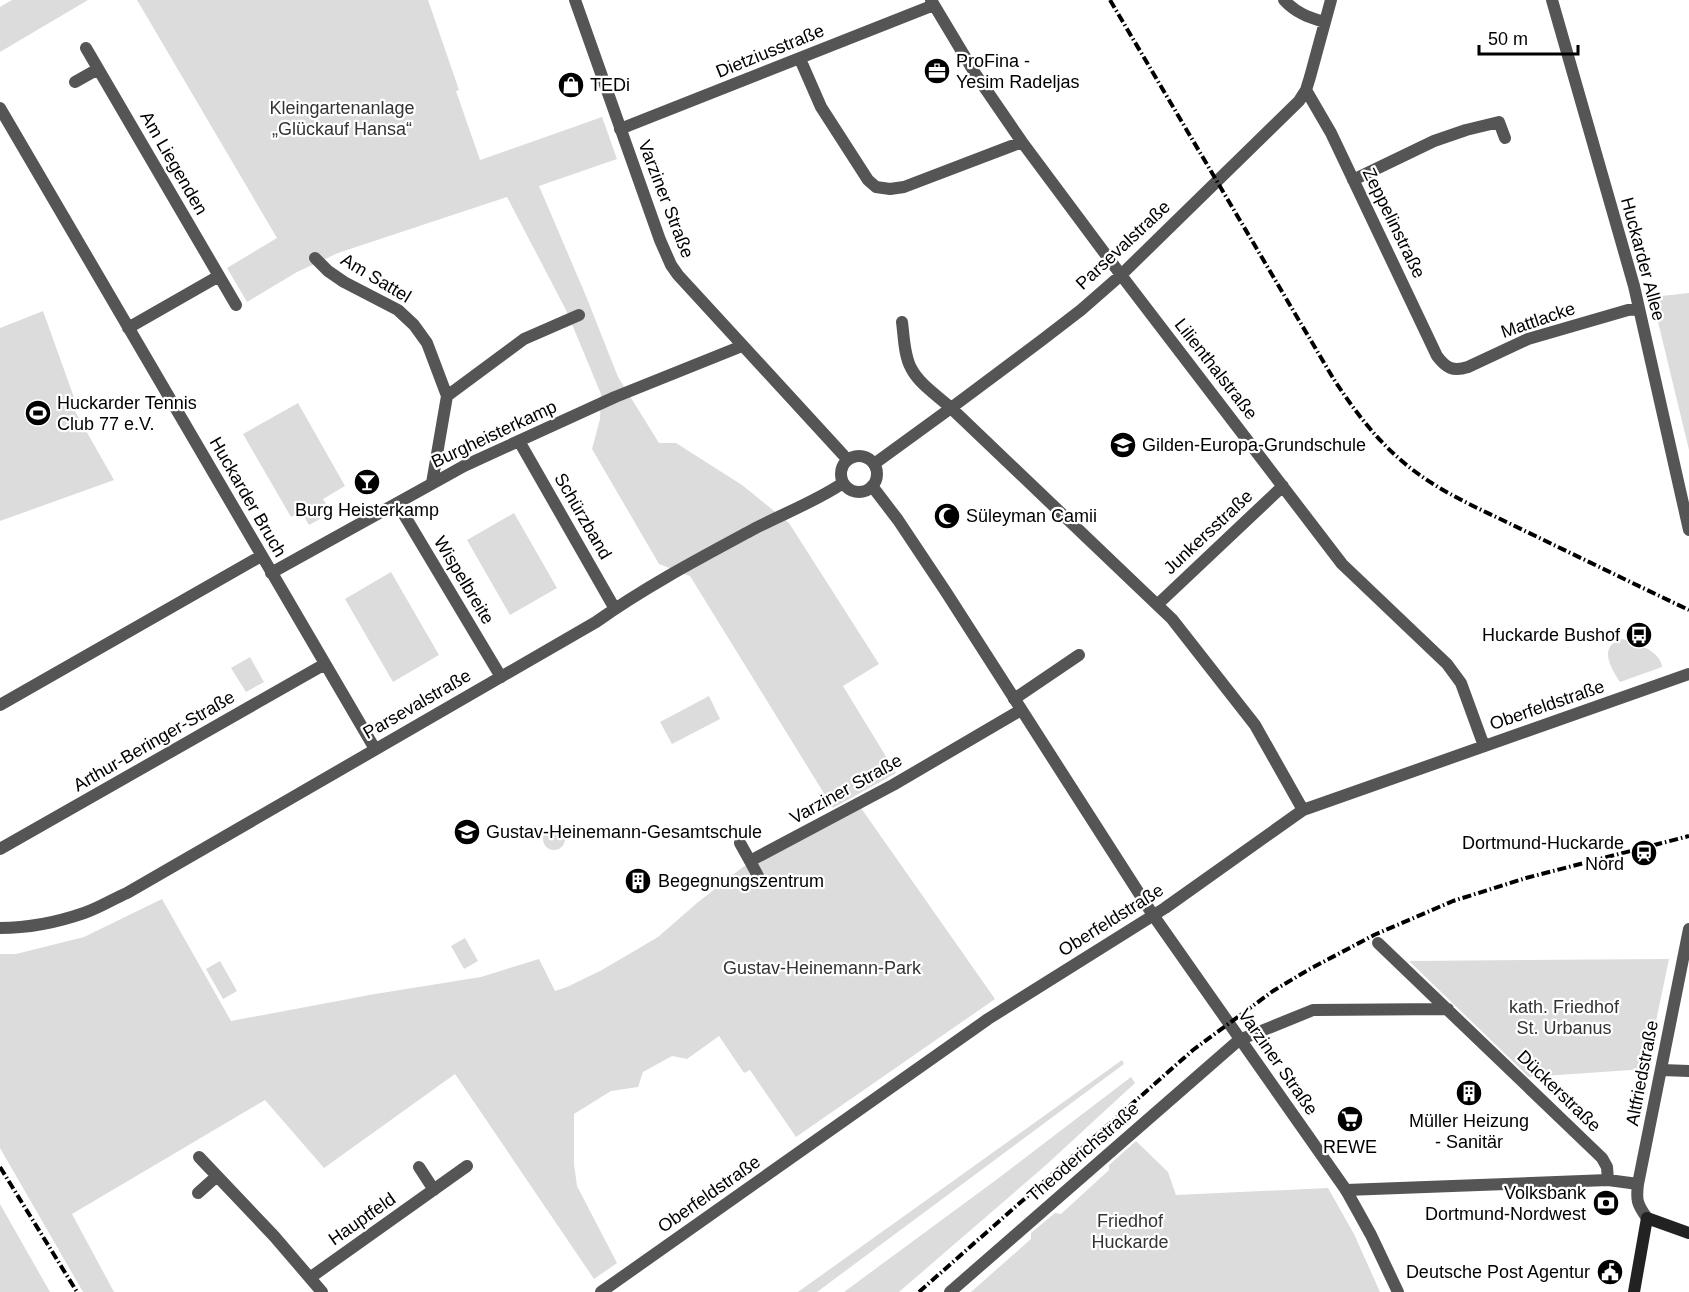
<svg xmlns="http://www.w3.org/2000/svg" width="1689" height="1292" viewBox="0 0 1689 1292" font-family="Arial,sans-serif">
	<rect width="100%" height="100%" fill="#fff"/>
	<path fill="#dcdcdc" d="M12,0H88L0,52V7Z
		M137,0H428L459,90L456,91L480,160L602,117L617,159L539,186L586,296L618,377L659,443H676L742,485L789,523L879,664L843,686L896,773L833,808L690,576L659,564L592,449L600,419L601,394L566,310L507,197L338,253L297,272L247,302L227,268L277,238Z
		M1689,293V450L1652,297Z
		M43,311L76,403L72,406L114,480L0,521V328Z
		M298,403L345,486L323,499L331,513L309,525L301,512L291,517L243,434Z
		M514,513L557,588L510,615L467,540Z
		M391,572L439,655L393,682L345,599Z
		M1622,639C1636,643 1661,651 1662,667L1620,682C1610,667 1598,646 1622,639Z
		M250,657L264,682L246,692L231,668Z
		M709,696L720,719L672,744L660,722Z
		M861,808L995,999L796,1137L750,1070L744,1073L719,1036L687,1059L672,1056L643,1072L638,1087L611,1091L574,1114V1164L577,1186L617,1263L594,1279L455,1074L324,1168L265,1100L72,1214L114,1292H83L0,1148V954H16L84,937L162,899L231,1021L375,994L481,977L539,959L555,991L567,987L602,970L658,937L697,903L743,867Z
		M543 839a11 11 0 1 1 22 0a11 11 0 1 1-22 0Z
		M465,938L478,961L464,969L451,946Z
		M1669,959L1646,1069L1529,1077L1409,961Z
		M220,961L237,991L223,999L206,969Z
		M1122,1060L1124,1064L817,1292H798Z
		M1131,1077L1135,1083L1046,1165L899,1292H844L996,1180Z
		M1136,1141L1168,1172L1176,1195L1328,1188L1354,1234L1380,1292H971L1031,1239V1233L1055,1213L1061,1214L1109,1170V1165Z
		M0,1204L50,1292H0Z"/>
	<g fill="none" stroke-linecap="round" stroke-linejoin="round">
		<path stroke="#555" stroke-width="12" d="M931,0L976,75L1022,142L1121,275L1342,564L1447,664L1461,683L1484,746
			M1284,0C1296,13 1308,17 1324,22
			M1552,0L1634,286L1689,530
			M86,48L236,305
			M800,59L821,107L868,180L876,187L890,189L904,187L1022,142
			M75,82L98,69
			M1306,90L1331,133L1437,356C1446,368 1453,372 1468,367L1528,339L1628,310L1638,309
			M0,108L375,749
			M620,129L934,5
			M1353,180L1434,141L1466,130L1499,122L1505,138
			M315,258L328,271L344,282L398,310L414,325L427,343L447,396L432,483
			M902,322C904,337 904,355 911,368C919,384 938,396 951,408L1172,619L1255,725L1303,810
			M128,328L219,276
			M447,396L524,339L579,315
			M519,441L615,609
			M874,464L951,408L1042,340L1081,310L1121,275L1299,101L1306,90L1310,77L1331,0
			M397,503L501,677
			M271,573L464,466L615,397L742,346
			M1158,604L1283,486
			M1014,699L1079,655
			M0,705L261,556
			M740,843L750,861L893,785L1021,710
			M0,849L325,664
			M750,861L759,878
			M0,928C28,928 58,922 84,913C99,908 113,899 127,893L596,622C645,587 700,558 752,530C782,514 815,502 843,483
			M1378,943L1602,1158L1607,1167L1608,1180
			M1662,1070L1689,1071
			M199,1157L274,1236L322,1292
			M419,1167L434,1190
			M1346,1190L1608,1180L1638,1184
			M198,1193L217,1176
			M1647,1218C1637,1204 1636,1200 1638,1184L1689,929
			M311,1277L467,1166
			M601,1292L988,1019L1165,908L1303,810L1689,674
			M950,1292L1239,1040L1313,1010L1448,1009"/>
		<path stroke="#555" stroke-width="12" d="M575,0L660,240L671,265L678,275L847,459
			M841 474a18 18 0 1 1 36 0a18 18 0 1 1-36 0Z
			M872,486L898,520L946,592L1153,915L1346,1190L1371,1235L1398,1292"/>
		<path stroke="#222" stroke-width="12" d="M1634,1292L1647,1218L1689,1233"/>
		<path stroke="#000" stroke-width="4" stroke-dasharray="9 3 1.5 3" stroke-linecap="butt" d="M1110,0L1333,378C1355,412 1380,445 1413,470C1447,496 1487,512 1525,531C1579,557 1634,584 1689,610
			M0,1167L77,1292
			M919,1292L1193,1050L1273,991L1308,970L1374,935L1453,901L1526,878L1689,836"/>
	</g>
	<defs>
		<symbol id="office-disc" viewBox="-11 -11 22 22"><circle r="9.5" fill="#000" stroke="#fff"/><path d="M-6-3h4V-5.5h4V-3h4V5H-6ZM-1-4.5V-3h2v-1.5ZM-6 0V1H6V0Z" fill="#fff"/></symbol>
		<symbol id="shop-disc" viewBox="-11 -11 22 22"><circle r="9.5" fill="#000" stroke="#fff"/><path d="M-5-2.5h2.3a2.7 3.5 0 0 1 5.4 0H5L5.5 6h-11ZM-1.5-2.5h3a1.5 2.3 0 0 0-3 0Z" fill="#fff"/></symbol>
		<symbol id="stadium-disc" viewBox="-11 -11 22 22"><circle r="9.5" fill="#000" stroke="#fff"/><path d="M0-5a6.5 5 0 1 0 0 10a6.5 5 0 1 0 0-10ZM-3.5-1.8h7v3.6h-7Z" fill="#fff"/></symbol>
		<symbol id="school-disc" viewBox="-11 -11 22 22"><circle r="9.5" fill="#000" stroke="#fff"/><path d="M0-5L7-2L0 1L-7-2ZM-4 1L0 2.5L4 1V4Q0 6-4 4Z" fill="#fff"/></symbol>
		<symbol id="bar-disc" viewBox="-11 -11 22 22"><circle r="9.5" fill="#000" stroke="#fff"/><path d="M-6-5H6L.8 .8V4.5H3.5V6h-7V4.5H-.8V.8Z" fill="#fff"/></symbol>
		<symbol id="mosque-disc" viewBox="-11 -11 22 22"><circle r="9.5" fill="#000" stroke="#fff"/><path d="M3.5-4.9A6 6 0 1 0 3.5 4.9A5 5 0 1 1 3.5-4.9Z" fill="#fff"/></symbol>
		<symbol id="bus-disc" viewBox="-11 -11 22 22"><circle r="9.5" fill="#000" stroke="#fff"/><path d="M-5-6H5V4H4V6H2V4H-2V6H-4V4H-5ZM-3.5-4V0h7V-4ZM-3.5 1.2v1.5H-2V1.2ZM2 1.2v1.5H3.5V1.2Z" fill="#fff"/></symbol>
		<symbol id="station-disc" viewBox="-11 -11 22 22"><circle r="9.5" fill="#000" stroke="#fff"/><path d="M-3-6H3Q5-6 5-4V2Q5 4 3 4L4.5 6H3L1.5 4h-3L-3 6H-4.5L-3 4Q-5 4-5 2V-4Q-5-6-3-6ZM-3.5-4v3h7v-3ZM-3.5 1v1.5H-2V1ZM2 1v1.5H3.5V1Z" fill="#fff"/></symbol>
		<symbol id="building-disc" viewBox="-11 -11 22 22"><circle r="9.5" fill="#000" stroke="#fff"/><path d="M-4-6H4V6H1V3H-1V6H-4ZM-2.5-4.3h1.7v1.8h-1.7ZM.8-4.3h1.7v1.8H.8ZM-2.5-1h1.7V.8h-1.7ZM.8-1h1.7V.8H.8Z" fill="#fff"/></symbol>
		<symbol id="supermarket-disc" viewBox="-11 -11 22 22"><circle r="9.5" fill="#000" stroke="#fff"/><path d="M-6-5.5h2.5l.6 2H6L4.5 2H-2.5L-4.4-4H-6ZM-1.5 3.2a1.3 1.3 0 1 0 .1 0ZM3 3.2a1.3 1.3 0 1 0 .1 0Z" fill="#fff"/></symbol>
		<symbol id="bank-disc" viewBox="-11 -11 22 22"><circle r="9.5" fill="#000" stroke="#fff"/><path d="M-6-4H6V4H-6ZM0-2.3a2.3 2.3 0 1 0 0 4.6a2.3 2.3 0 1 0 0-4.6Z" fill="#fff"/></symbol>
		<symbol id="civic-disc" viewBox="-11 -11 22 22"><circle r="9.5" fill="#000" stroke="#fff"/><path d="M-.6-6.5H3V-4.5H.6V-3L4-1V1h2V6H-6V1h2V-1L-.6-3ZM-1.2 2.5V6h2.4V2.5Z" fill="#fff"/></symbol>
	</defs>
	<g fill-rule="evenodd">
		<use href="#office-disc" x="922" y="56" width="30" height="30"/>
		<use href="#shop-disc" x="556" y="70" width="30" height="30"/>
		<use href="#stadium-disc" x="23" y="398" width="30" height="30"/>
		<use href="#school-disc" x="1108" y="430" width="30" height="30"/>
		<use href="#bar-disc" x="352" y="467" width="30" height="30"/>
		<use href="#mosque-disc" x="932" y="501" width="30" height="30"/>
		<use href="#bus-disc" x="1624" y="620" width="30" height="30"/>
		<use href="#school-disc" x="452" y="817" width="30" height="30"/>
		<use href="#station-disc" x="1629" y="838" width="30" height="30"/>
		<use href="#building-disc" x="623" y="866" width="30" height="30"/>
		<use href="#building-disc" x="1454" y="1078" width="30" height="30"/>
		<use href="#supermarket-disc" x="1335" y="1104" width="30" height="30"/>
		<use href="#bank-disc" x="1591" y="1188" width="30" height="30"/>
		<use href="#civic-disc" x="1595" y="1257" width="30" height="30"/>
	</g>
	<g text-anchor="middle" stroke-width="4.5" stroke-linejoin="round" paint-order="stroke">
		<g font-size="18" fill="#000" stroke="#fff">
			<text transform="translate(770 51) rotate(-22)" y="6">Dietziusstraße</text>
			<text transform="translate(174 163) rotate(60)" y="6">Am Liegenden</text>
			<text transform="translate(666 199) rotate(69)" y="6">Varziner Straße</text>
			<text transform="translate(1394 223) rotate(64)" y="6">Zeppelinstraße</text>
			<text transform="translate(1123 245) rotate(-43)" y="6">Parsevalstraße</text>
			<text transform="translate(1643 259) rotate(75)" y="6">Huckarder Allee</text>
			<text transform="translate(376 278) rotate(31)" y="6">Am Sattel</text>
			<text transform="translate(1538 320) rotate(-19)" y="6">Mattlacke</text>
			<text transform="translate(1216 369) rotate(52)" y="6">Lilienthalstraße</text>
			<text transform="translate(494 434) rotate(-25)" y="6">Burgheisterkamp</text>
			<text transform="translate(248 497) rotate(60)" y="6">Huckarder Bruch</text>
			<text transform="translate(583 516) rotate(60)" y="6">Schürzband</text>
			<text transform="translate(1208 532) rotate(-43)" y="6">Junkersstraße</text>
			<text transform="translate(464 580) rotate(59)" y="6">Wispelbreite</text>
			<text transform="translate(417 704) rotate(-30)" y="6">Parsevalstraße</text>
			<text transform="translate(1547 705) rotate(-19)" y="6">Oberfeldstraße</text>
			<text transform="translate(154 741) rotate(-30)" y="6">Arthur-Beringer-Straße</text>
			<text transform="translate(846 789) rotate(-29)" y="6">Varziner Straße</text>
			<text transform="translate(1111 920) rotate(-32)" y="6">Oberfeldstraße</text>
			<text transform="translate(1278 1062) rotate(55)" y="6">Varziner Straße</text>
			<text transform="translate(1642 1073) rotate(-79)" y="6">Altfriedstraße</text>
			<text transform="translate(1559 1091) rotate(44)" y="6">Dückerstraße</text>
			<text transform="translate(1083 1152) rotate(-41)" y="6">Theoderichstraße</text>
			<text transform="translate(709 1194) rotate(-35)" y="6">Oberfeldstraße</text>
			<text transform="translate(362 1219) rotate(-35)" y="6">Hauptfeld</text>
		</g>
		<g font-size="18" fill="#000" stroke="#fff" text-anchor="start">
			<text x="956" y="67">ProFina -<tspan x="956" dy="21">Yesim Radeljas</tspan></text>
			<text x="590" y="91">TEDi</text>
			<text x="57" y="409">Huckarder Tennis<tspan x="57" dy="21">Club 77 e.V.</tspan></text>
			<text x="1142" y="451">Gilden-Europa-Grundschule</text>
			<text x="367" y="516" text-anchor="middle">Burg Heisterkamp</text>
			<text x="966" y="522">Süleyman Camii</text>
			<text x="1620" y="641" text-anchor="end">Huckarde Bushof</text>
			<text x="486" y="838">Gustav-Heinemann-Gesamtschule</text>
			<text x="1624" y="849" text-anchor="end">Dortmund-Huckarde<tspan x="1624" dy="21">Nord</tspan></text>
			<text x="658" y="887">Begegnungszentrum</text>
			<text x="1469" y="1127" text-anchor="middle">Müller Heizung<tspan x="1469" dy="21">- Sanitär</tspan></text>
			<text x="1350" y="1153" text-anchor="middle">REWE</text>
			<text x="1586" y="1199" text-anchor="end">Volksbank<tspan x="1586" dy="21">Dortmund-Nordwest</tspan></text>
			<text x="1590" y="1278" text-anchor="end">Deutsche Post Agentur</text>
		</g>
		<g font-size="18" fill="#333" stroke="#fff">
			<text x="342" y="114">Kleingartenanlage<tspan x="342" dy="21">„Glückauf Hansa“</tspan></text>
			<text x="822" y="974">Gustav-Heinemann-Park</text>
			<text x="1564" y="1013">kath. Friedhof<tspan x="1564" dy="21">St. Urbanus</tspan></text>
			<text x="1130" y="1227">Friedhof<tspan x="1130" dy="21">Huckarde</tspan></text>
		</g>
	</g>
	<path d="M1479 45v9h99v-9" fill="none" stroke="#000000" stroke-width="3"/>
	<text x="1488" y="45" font-size="18" fill="#000000" stroke="#ffffff" stroke-width="4.5" paint-order="stroke">50 m</text>
</svg>
